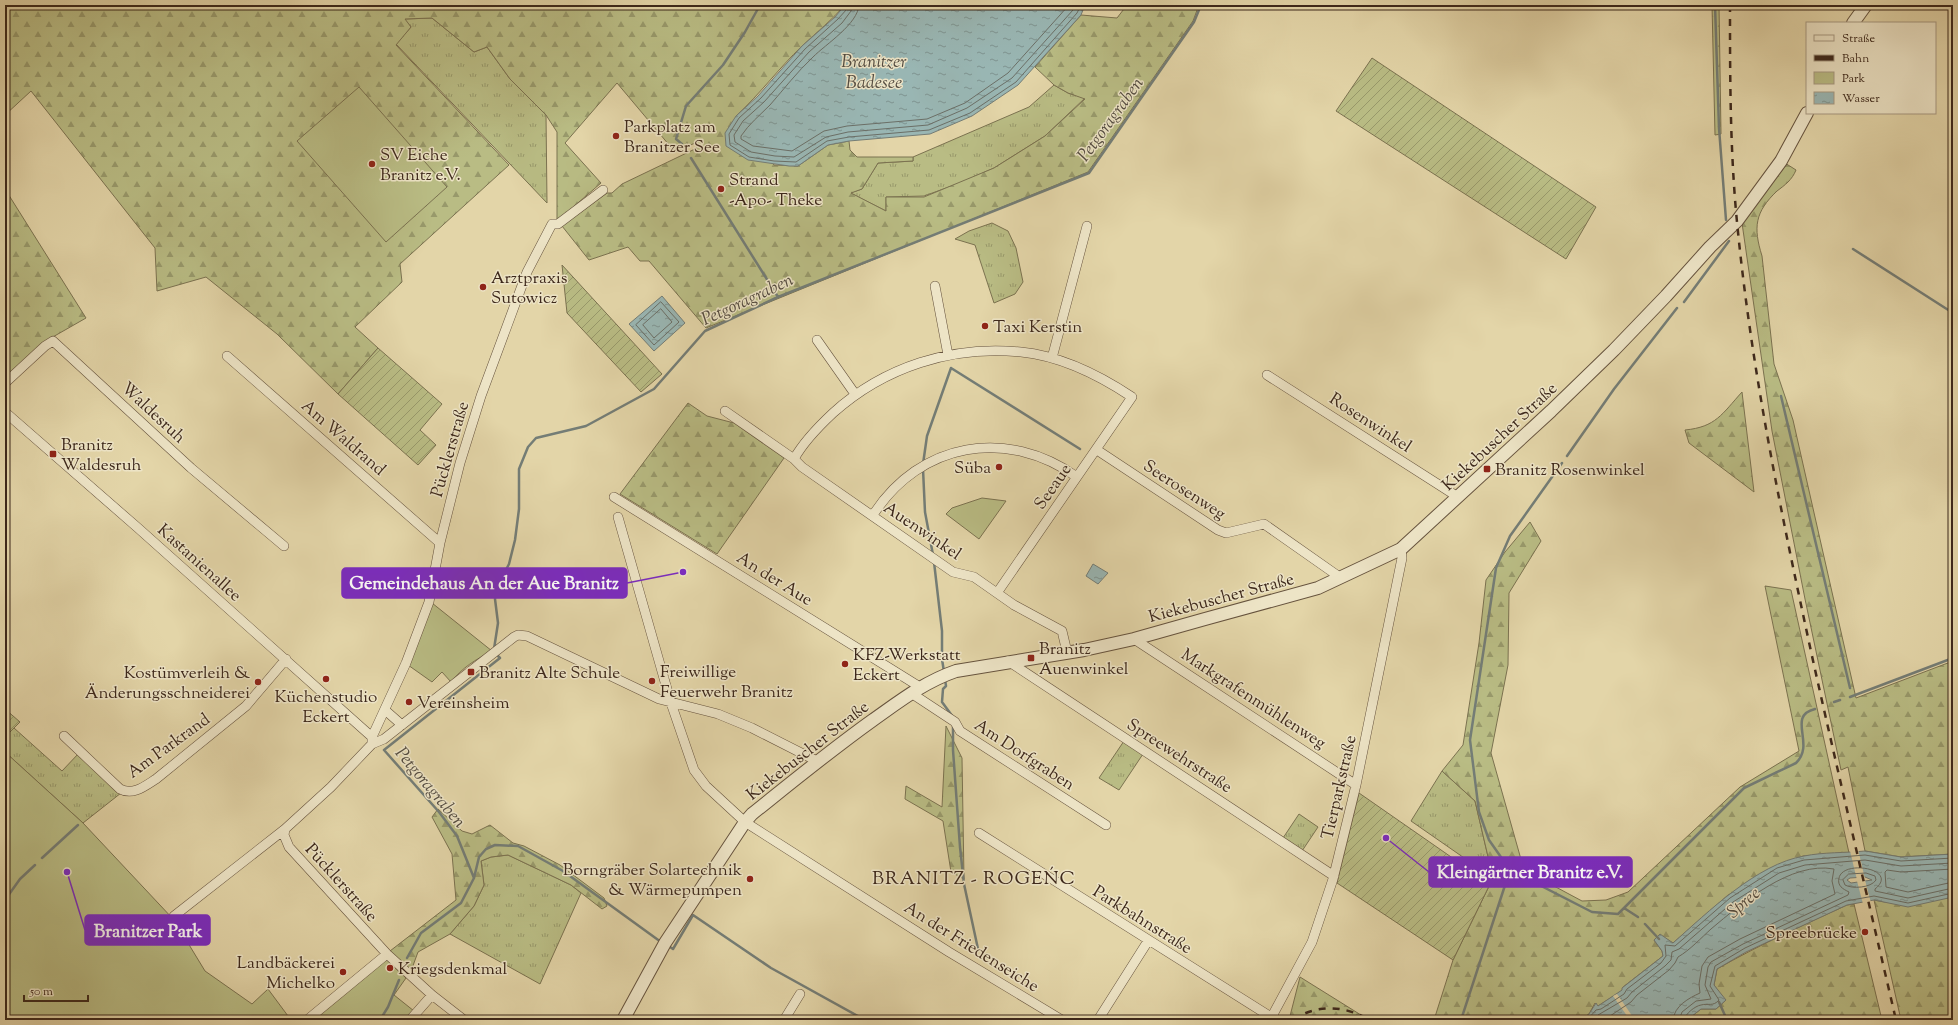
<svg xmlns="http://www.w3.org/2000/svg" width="1958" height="1025" viewBox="0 0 1958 1025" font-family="'Sorts Mill Goudy',serif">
	<defs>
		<pattern id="grass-tufts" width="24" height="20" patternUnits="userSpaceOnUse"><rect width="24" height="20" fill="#b9bc84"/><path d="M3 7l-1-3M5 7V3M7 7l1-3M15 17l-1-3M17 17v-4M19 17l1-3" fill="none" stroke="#98996b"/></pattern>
		<pattern id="forest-firs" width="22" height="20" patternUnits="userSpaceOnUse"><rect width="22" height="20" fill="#b9bc84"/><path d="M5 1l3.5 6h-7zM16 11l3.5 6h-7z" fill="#98996b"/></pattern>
		<pattern id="garden-furrows" width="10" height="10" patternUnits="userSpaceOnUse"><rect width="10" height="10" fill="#b9bc84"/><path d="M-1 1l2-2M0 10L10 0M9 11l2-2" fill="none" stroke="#98996b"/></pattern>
		<pattern id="water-ripples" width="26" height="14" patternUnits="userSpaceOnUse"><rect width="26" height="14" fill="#99b6b3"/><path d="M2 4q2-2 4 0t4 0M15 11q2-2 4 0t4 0" fill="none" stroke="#7e9491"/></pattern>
	</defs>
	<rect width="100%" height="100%" fill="#e3d5a8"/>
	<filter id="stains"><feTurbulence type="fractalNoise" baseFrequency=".005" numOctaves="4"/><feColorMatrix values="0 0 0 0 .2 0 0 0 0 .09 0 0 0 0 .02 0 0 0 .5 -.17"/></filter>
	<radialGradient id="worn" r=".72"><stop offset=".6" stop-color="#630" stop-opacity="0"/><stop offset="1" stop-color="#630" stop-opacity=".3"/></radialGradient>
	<path fill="url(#grass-tufts)" stroke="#7b7250" d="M432,18L474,52L487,47L510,79L546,115L547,203L396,44L411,27L404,19Z
		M1054,85L1068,93L1085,98L1045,136L994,168L960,183L924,196L886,197V211L850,193L862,189L878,163L913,161V157L1029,107Z
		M992,223L1008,231L1016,248L1023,282L1015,294L994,303L975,245L955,239L969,231Z
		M14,728L62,771L79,753L121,793L83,823L5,752V737Z
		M1124,741L1143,754L1119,790L1099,778Z
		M1442,771L1475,801L1493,878L1411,821Z
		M1299,814L1318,827L1302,851L1283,838Z
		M508,855L571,885L581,893L540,984L450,934L474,906L484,885L481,861L491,857Z"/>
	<path fill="url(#forest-firs)" stroke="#7b7250" d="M5,5H845C832,20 817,32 802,46C779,68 760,94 736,116L774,165L798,166L828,145L849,141L850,150L857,157H913V161L878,163L862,189L851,193L886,211V197H924L994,168L1045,136L1085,99L1068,93L1054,85L1035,67L1081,15L1117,18L1127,5H1199L1193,21L1088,172L706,328L649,261H640L628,247L589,260L562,226L607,193H612L622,184L697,148L695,143L675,152L617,83L565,143L601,183L557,221V132L546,115L510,79L487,47L474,52L432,18L405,19L411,27L396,45L509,165L400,264L402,282L355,327L378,348L338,394L277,334L206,277L157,291L155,248L31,91L5,115Z
		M1712,5H1719L1721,134L1715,135Z
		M1785,163L1796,170C1792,180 1785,185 1777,191C1755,212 1753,227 1762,256L1774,364L1793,420L1856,698L1953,661V854L1901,857L1865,851L1848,767L1841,770L1805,599L1772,431L1742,223Z
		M5,189L86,318L44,342L5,377Z
		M1742,392L1754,492L1689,443L1685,430C1716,427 1722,414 1742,392Z
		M688,403L707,416L734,423L784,458L717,554L620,494Z
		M1530,522L1541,541L1509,593L1508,665L1491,753L1524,870L1582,901L1606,900L1628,892L1740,787L1799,751L1765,586L1791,590L1849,853L1803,856L1728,895L1673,943L1660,935L1654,940L1662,951L1663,956L1623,987V990L1598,1006L1595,1003L1589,1014L1580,1020H1434L1453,960L1493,878L1475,801L1442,771L1463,745L1479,643L1486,580L1505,552Z
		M946,726L962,758L964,879L951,872L943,821L905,799L906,786L942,807Z
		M438,809L462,831L472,834L490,825L513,843L524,846L560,865L604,898L607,906L602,909L571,885L508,855L491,857L481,861L484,885L474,906L450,934L418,952L411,971L390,951L456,900L452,854L432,817Z
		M1953,897V1020H1901L1874,900L1885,902Z
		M1854,904L1882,1020H1687L1701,1009H1716L1725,1001L1714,985L1717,969C1759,945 1803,925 1847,905Z
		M1300,977L1369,1020H1289Z"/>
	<path fill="#b9bc84" stroke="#7b7250" d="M359,87L447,187L386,242L297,141Z
		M982,498L1006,501L979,539L946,514L952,508Z
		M432,603L492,651C475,660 463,667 451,682L442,672L432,682L408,665Z
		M5,752L83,823L174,920L205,971L252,1004L268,989L291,1020H5Z
		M386,959L406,978L394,995L414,1011L406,1020H310Z"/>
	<path fill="url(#garden-furrows)" stroke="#7b7250" d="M1372,58L1596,207L1566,259L1336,111Z
		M562,265L662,374L641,392L567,313Z
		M378,348L442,404L420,430L436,445L418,465L338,394Z
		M5,709L20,722L5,737Z
		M1359,793L1490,884L1453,960L1337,883Z"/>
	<path fill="url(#water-ripples)" stroke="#747d76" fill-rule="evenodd" d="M845,5H1085L1081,15L1018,85L972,116L930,134L849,141L828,145L798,166H789L748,160L726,146L725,133L736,116L758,96L802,46L835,17Z
		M662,296L685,323L654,351L629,324Z
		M1093,564L1108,573L1098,584L1086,576Z
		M1865,851L1901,857L1953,854V897L1908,907L1874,900L1847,905L1746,952L1717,969L1714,985L1726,1000L1716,1009H1701L1687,1020H1580L1589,1014L1596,1003L1598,1006L1622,990V988L1663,956L1662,951L1654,940L1660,934L1673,943C1708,912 1757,864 1804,856C1824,852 1845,853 1865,851ZM1865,877L1872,880L1851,883L1847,880L1850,878Z"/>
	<path fill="#e3d5a8" d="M1858,849L1865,879L1857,880L1850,851Z
		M1865,880L1871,903L1863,904L1857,881Z
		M1617,994L1635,1020H1630L1613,996Z"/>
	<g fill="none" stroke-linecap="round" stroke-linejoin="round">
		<path stroke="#6b6f67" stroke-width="1" d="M848,5L847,9L838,19L805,49L761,98L739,118L729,134L730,145L749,157L774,161L796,162L827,141L849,137L929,130L970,113L1016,82L1077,13L1081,5
			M853,5L851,11L842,23L809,52L764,102L743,121L734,135L735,142L751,152L775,156L794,157L826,137L848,132L928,125L967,108L1012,78L1073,10L1076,5
			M859,5C858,24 826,44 813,57C797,72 784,89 770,105C759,116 749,124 741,136V139L753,146L792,151L824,131L847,126L927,119L965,103L1008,73L1069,5
			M661,302L679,322L654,345L636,325Z
			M661,309L672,322L654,338L643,325Z
			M1953,869L1901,872L1887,870L1885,872L1886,887L1908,892L1953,882
			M1849,874L1866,873L1875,876L1876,880C1871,888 1852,889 1845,885L1843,880Z
			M1587,1020L1596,1010L1601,1009L1624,994L1627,989L1661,963L1666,956L1665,945L1675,946L1730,898L1777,868L1804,860L1865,855L1901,861L1953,858
			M1595,1020L1598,1015L1627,998L1632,992L1665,966L1671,960L1672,952L1679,949L1733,902L1779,873L1805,865L1865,860L1901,866L1953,863
			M1604,1020L1631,1002L1637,995L1669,970L1675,963L1678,957C1690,950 1701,938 1711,929C1742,903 1791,861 1834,869L1832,881L1835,894L1740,939L1708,957L1702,966L1699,984L1700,993C1689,998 1674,1006 1673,1020
			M1679,1020L1682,1012L1696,1001L1711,999L1705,985L1708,967L1711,962L1743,944L1848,895L1849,892C1843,889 1837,886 1839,878C1843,859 1900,869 1875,889V891L1908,898L1953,888
			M1684,1020C1685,1014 1695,1006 1701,1005C1708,1003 1713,1007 1719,1000L1710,986L1715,966L1745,948L1846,901L1874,896L1908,903L1953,893"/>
		<path stroke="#747d76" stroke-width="2.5" d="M1715,5L1719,128L1726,220
			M682,144L676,139L686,106L723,65L745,32L760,5
			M691,158L778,297
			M1853,249L1953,313
			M1684,302L1729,241
			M1781,396L1850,688
			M1567,456L1614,389L1677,308
			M923,464L927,436L951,368L1080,449
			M923,469L925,512L933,555
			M934,562L942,631V659L944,672
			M494,649L498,623L495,599L498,585L509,564L515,540L519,509V469L528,447L536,438L586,426L654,389L705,331L778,297L1089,173L1194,22L1201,5
			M945,679L946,686L943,689L942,702L953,717
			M1850,697L1953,658
			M1834,702L1840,700
			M953,726V750L960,847L964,884L978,949
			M42,858L78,825
			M1510,870L1489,840L1479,812L1470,740L1496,568L1510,536L1562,463
			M474,878L479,857L486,849L495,845L518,846L563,871L661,942
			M5,900L20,879L35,865
			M1624,908L1638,917
			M1645,924L1659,939
			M667,945L673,949L693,915L771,968L865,1020
			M407,958L421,933L461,903L474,878L457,836L439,812L384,750L500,658L496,654
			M1719,1002L1727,1020
			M5,1019L6,1020
			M380,1020L388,1007L399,980
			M1461,1020L1510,870L1592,912L1618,914L1744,788L1796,763C1816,744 1786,716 1815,709"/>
		<defs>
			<path id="minor" d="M935,286L948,355
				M817,340L855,394
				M227,356L440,543
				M1052,358L1087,226
				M1267,375L1458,497
				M5,383L45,346L53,341L191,468L284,546
				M725,411L794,459
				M5,412L138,528L372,737
				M1097,450L1218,530L1226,533L1264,524L1341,578
				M614,497L920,687
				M873,515C920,442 1007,427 1077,477
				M618,517L671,703L694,770L706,786L745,822L949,952L1062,1020
				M997,593L1132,397C1099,375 1061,356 1021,352C952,345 884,367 833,413C818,427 804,441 794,459L802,467L953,572L974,577L1014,605L1062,631L1067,652
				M1134,639L1356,785
				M1008,661L1334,876
				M911,693L955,722L960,731L1106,825
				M385,710L402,725
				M64,736L120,789C133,796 145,786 156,779L246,706L286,659
				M372,744V737L406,663L429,602L440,543L460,463L481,396L527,272L552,224H558L603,190
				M979,833L1271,1017
				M174,916L285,829
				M307,1020L387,954
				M410,1020L432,995
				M464,1020L432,995L387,954L289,847L284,835L285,829L331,787L372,744L384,739L514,637L518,635L527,636L659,699L718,714L752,728L817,761
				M784,1020L800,994
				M1098,1020L1148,941
				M1270,1020L1312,942L1333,879L1356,785L1402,558L1401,549"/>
			<path id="tertiary" d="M1853,23L1866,5
				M623,1020L665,943L745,822L752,814C792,782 831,750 873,720C900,701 924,682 956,671L1084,650L1134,639L1205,619L1318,588L1401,549L1551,411L1614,350L1666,296L1710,247L1737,221L1781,161L1807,113"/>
		</defs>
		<use href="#minor" stroke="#66533e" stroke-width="10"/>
		<use href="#tertiary" stroke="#66533e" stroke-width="14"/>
		<use href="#minor" stroke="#ede4c6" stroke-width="9"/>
		<use href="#tertiary" stroke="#ede4c6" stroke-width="12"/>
		<path stroke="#3d281b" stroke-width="2.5" stroke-dasharray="7 7" stroke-linecap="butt" d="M1730,5C1730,77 1730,150 1737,222C1751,368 1781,513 1812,656C1839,778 1868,899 1896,1020
			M1293,1020C1316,1004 1345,1005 1369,1020"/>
	</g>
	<g fill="#8f2418" stroke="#ede4c6" stroke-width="1.5">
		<circle cx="616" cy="136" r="4"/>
		<circle cx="372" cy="164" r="4"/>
		<circle cx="721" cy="189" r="4"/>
		<circle cx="483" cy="287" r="4"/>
		<circle cx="985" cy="326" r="4"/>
		<rect x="49" y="450" width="8" height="8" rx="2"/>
		<circle cx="999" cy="467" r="4"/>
		<rect x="1483" y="465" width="8" height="8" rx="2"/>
		<rect x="1027" y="654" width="8" height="8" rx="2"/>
		<circle cx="845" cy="664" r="4"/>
		<rect x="467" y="668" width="8" height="8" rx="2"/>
		<circle cx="326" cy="679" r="4"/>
		<circle cx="652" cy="681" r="4"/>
		<circle cx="258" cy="682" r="4"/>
		<circle cx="409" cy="702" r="4"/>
		<circle cx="750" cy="879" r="4"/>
		<circle cx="1865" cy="932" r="4"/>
		<circle cx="390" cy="968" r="4"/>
		<circle cx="343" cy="972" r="4"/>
	</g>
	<g text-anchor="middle" stroke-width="3" stroke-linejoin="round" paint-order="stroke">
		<g font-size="17" fill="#3d281b" stroke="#ede4c6" text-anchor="start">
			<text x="624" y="132">Parkplatz am<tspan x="624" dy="20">Branitzer See</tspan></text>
			<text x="380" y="160">SV Eiche<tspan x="380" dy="20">Branitz e.V.</tspan></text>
			<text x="729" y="185">Strand<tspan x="729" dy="20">-Apo- Theke</tspan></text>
			<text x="491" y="283">Arztpraxis<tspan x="491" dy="20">Sutowicz</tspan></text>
			<text x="993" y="332">Taxi Kerstin</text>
			<text x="61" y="450">Branitz<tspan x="61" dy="20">Waldesruh</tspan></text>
			<text x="991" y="473" text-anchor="end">Süba</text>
			<text x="1495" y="475">Branitz Rosenwinkel</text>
			<text x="1039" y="654">Branitz<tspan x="1039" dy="20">Auenwinkel</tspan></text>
			<text x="853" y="660">KFZ-Werkstatt<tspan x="853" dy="20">Eckert</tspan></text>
			<text x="660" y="677">Freiwillige<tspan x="660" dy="20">Feuerwehr Branitz</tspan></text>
			<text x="250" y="678" text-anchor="end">Kostümverleih &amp;<tspan x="250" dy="20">Änderungsschneiderei</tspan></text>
			<text x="479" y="678">Branitz Alte Schule</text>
			<text x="326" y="702" text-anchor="middle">Küchenstudio<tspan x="326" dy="20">Eckert</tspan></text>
			<text x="417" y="708">Vereinsheim</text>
			<text x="742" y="875" text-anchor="end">Borngräber Solartechnik<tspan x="742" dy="20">&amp; Wärmepumpen</tspan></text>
			<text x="1857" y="938" text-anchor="end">Spreebrücke</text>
			<text x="335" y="968" text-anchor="end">Landbäckerei<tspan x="335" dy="20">Michelko</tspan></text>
			<text x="398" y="974">Kriegsdenkmal</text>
		</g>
		<g font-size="17" fill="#3d281b" stroke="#ede4c6">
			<text transform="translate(154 412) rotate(43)" y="6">Waldesruh</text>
			<text transform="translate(1371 422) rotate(33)" y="6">Rosenwinkel</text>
			<text transform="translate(1499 436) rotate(-43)" y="6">Kiekebuscher Straße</text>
			<text transform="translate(344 437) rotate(41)" y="6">Am Waldrand</text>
			<text transform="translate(449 449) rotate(-74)" y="6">Pücklerstraße</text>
			<text transform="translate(1052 486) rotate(-55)" y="6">Seeaue</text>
			<text transform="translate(1185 489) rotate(33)" y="6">Seerosenweg</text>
			<text transform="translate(923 530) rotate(34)" y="6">Auenwinkel</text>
			<text transform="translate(200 562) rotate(42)" y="6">Kastanienallee</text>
			<text transform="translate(775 578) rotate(32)" y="6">An der Aue</text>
			<text transform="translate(1221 597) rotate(-15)" y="6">Kiekebuscher Straße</text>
			<text transform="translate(1254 698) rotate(33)" y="6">Markgrafenmühlenweg</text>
			<text transform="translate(168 745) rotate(-36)" y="6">Am Parkrand</text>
			<text transform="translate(807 750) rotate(-38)" y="6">Kiekebuscher Straße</text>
			<text transform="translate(1025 754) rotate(33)" y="6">Am Dorfgraben</text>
			<text transform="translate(1180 755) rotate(33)" y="6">Spreewehrstraße</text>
			<text transform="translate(1338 787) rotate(-77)" y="6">Tierparkstraße</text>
			<text transform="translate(342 882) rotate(48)" y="6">Pücklerstraße</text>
			<text transform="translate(1143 919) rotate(32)" y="6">Parkbahnstraße</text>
			<text transform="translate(972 946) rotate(32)" y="6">An der Friedenseiche</text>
		</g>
		<g font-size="18" font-style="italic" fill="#544c41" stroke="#ede4c6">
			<text x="874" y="67">Branitzer<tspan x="874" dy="21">Badesee</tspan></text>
			<text transform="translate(1110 119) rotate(-54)" y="6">Petgoragraben</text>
			<text transform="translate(747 299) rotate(-25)" y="6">Petgoragraben</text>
			<text transform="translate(431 787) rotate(50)" y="6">Petgoragraben</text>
			<text transform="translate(1743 902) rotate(-41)" y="6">Spree</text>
		</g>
		<g font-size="19" letter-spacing="1" fill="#3d281b" stroke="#ede4c6">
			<text x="974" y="884">BRANITZ - ROGEŃC</text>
		</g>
	</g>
	<path fill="none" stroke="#7b2cbf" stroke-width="1.5" d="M683 572L627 583M1386 838L1429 872M67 872L85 930"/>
	<g fill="#7b2cbf" stroke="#ede4c6" stroke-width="1.5">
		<circle cx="683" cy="572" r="4"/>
		<circle cx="1386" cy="838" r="4"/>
		<circle cx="67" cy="872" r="4"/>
	</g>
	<g fill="#7b2cbf" stroke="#7b2cbf" stroke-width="1.5">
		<rect x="342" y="568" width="285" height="30" rx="4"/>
		<rect x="1429" y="857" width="203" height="30" rx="4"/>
		<rect x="85" y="915" width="125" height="30" rx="4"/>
	</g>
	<g font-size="18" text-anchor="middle" font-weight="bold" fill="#fff">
		<text x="484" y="589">Gemeindehaus An der Aue Branitz</text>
		<text x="1530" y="878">Kleingärtner Branitz e.V.</text>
		<text x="148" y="937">Branitzer Park</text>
	</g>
	<rect width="1958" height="1025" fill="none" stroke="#e3d5a8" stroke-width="20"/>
	<rect x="6" y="6" width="1946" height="1013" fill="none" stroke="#3d281b" stroke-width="2"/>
	<rect x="10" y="10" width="1938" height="1005" fill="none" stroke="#3d281b"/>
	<rect x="1806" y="22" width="130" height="92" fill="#ede4c6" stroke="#a79982"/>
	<rect x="1814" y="35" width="20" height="6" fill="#ede4c6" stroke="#a79982"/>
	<text x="1842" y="42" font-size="12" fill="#3d281b">Straße</text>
	<rect x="1814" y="55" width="20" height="6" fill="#3d281b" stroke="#a79982"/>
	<text x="1842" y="62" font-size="12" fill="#3d281b">Bahn</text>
	<rect x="1814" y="72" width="20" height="12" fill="#b9bc84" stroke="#a79982"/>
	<text x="1842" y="82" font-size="12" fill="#3d281b">Park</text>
	<rect x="1814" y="92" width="20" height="12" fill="url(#water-ripples)" stroke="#a79982"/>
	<text x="1842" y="102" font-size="12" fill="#3d281b">Wasser</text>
	<path d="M24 995v6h64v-6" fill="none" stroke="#3d281b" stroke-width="2"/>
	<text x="30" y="995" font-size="12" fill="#3d281b" stroke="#ede4c6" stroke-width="3" paint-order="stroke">50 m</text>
	<rect width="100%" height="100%" filter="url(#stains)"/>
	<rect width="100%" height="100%" fill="url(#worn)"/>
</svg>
